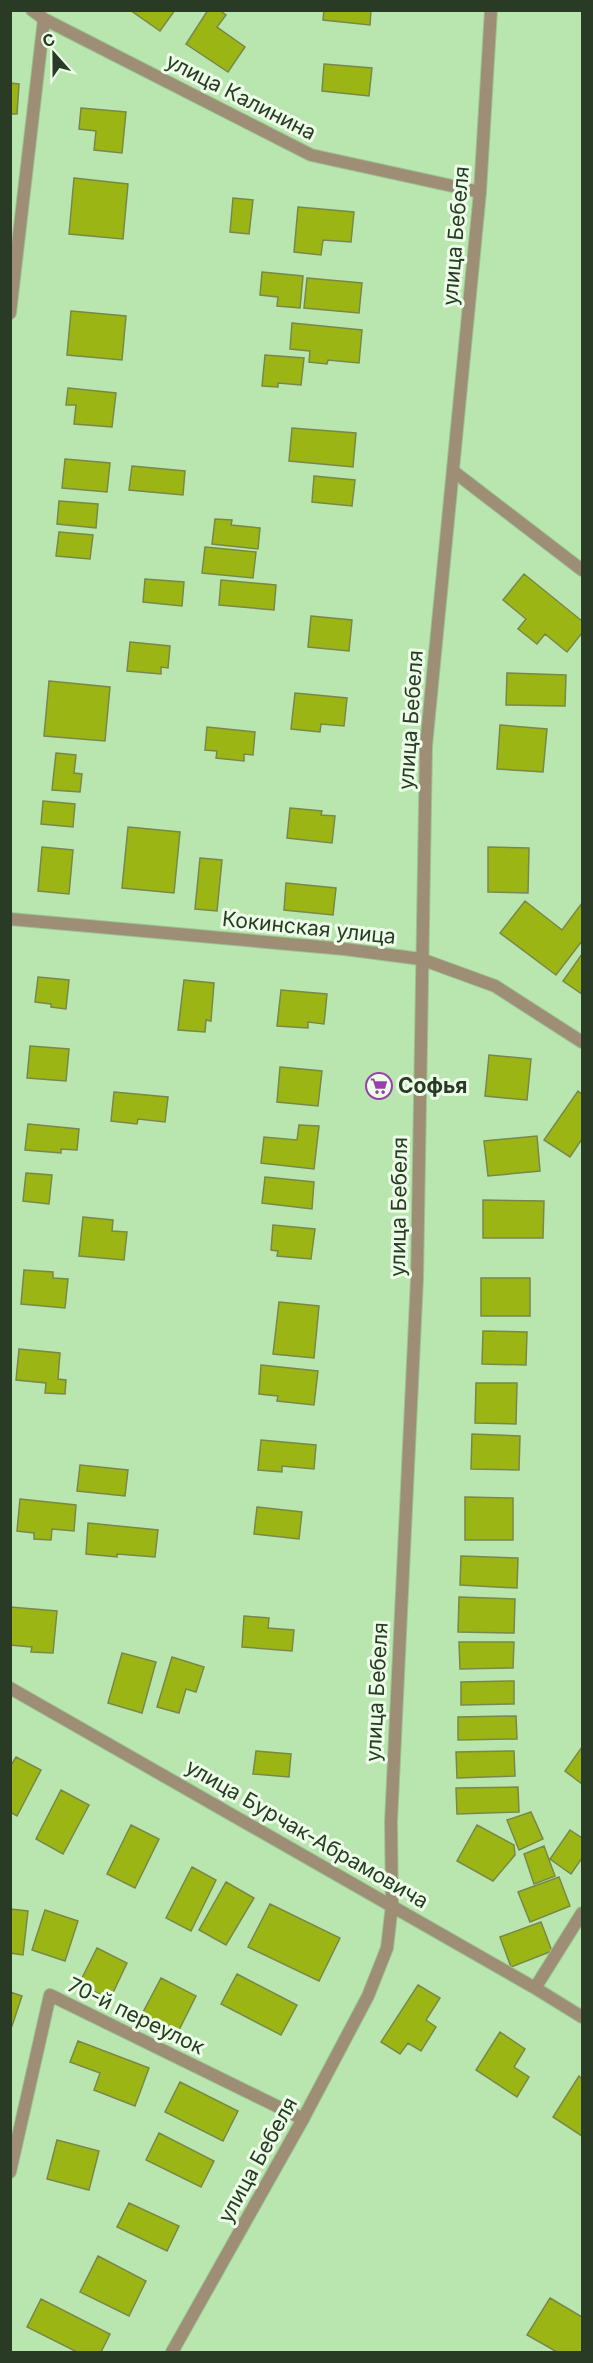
<svg xmlns="http://www.w3.org/2000/svg" width="593" height="2363" viewBox="0 0 593 2363" font-family="Inter,sans-serif">
	<rect width="100%" height="100%" fill="#b8e6ae"/>
	<path fill="#9bb614" stroke="#798848" stroke-width="1.5" d="M130,10H175L160,31Z
		M208,10H219L226,15L217,27L245,47L228,72L186,44Z
		M324,10H371L370,25L323,20Z
		M324,64L372,68L369,96L322,91Z
		M10,83L19,84L17,114H10Z
		M81,108L126,112L122,153L94,150L96,131L79,129Z
		M74,178L128,184L123,239L69,234Z
		M233,198L253,200L249,234L230,232Z
		M298,207L354,212L351,242L323,240L321,255L294,252Z
		M262,272L303,276L300,308L277,306L278,297L260,295Z
		M307,278L362,283L359,313L304,308Z
		M71,311L126,316L122,360L67,355Z
		M292,323L362,330L359,363L328,360L327,364L309,362L310,351L290,349Z
		M265,355L304,358L301,385L278,383V387L262,386Z
		M68,388L116,393L112,427L74,424L76,405H66Z
		M292,428L356,433L353,467L289,461Z
		M65,459L110,463L107,492L62,488Z
		M132,466L185,471L183,495L129,490Z
		M314,476L355,480L352,506L312,502Z
		M59,501L98,504L96,528L57,524Z
		M215,519L232,520L231,525L260,528L258,549L212,544Z
		M59,532L93,535L90,559L56,556Z
		M205,547L256,552L253,578L202,573Z
		M524,574L582,621V633L567,652L545,634L537,644L518,629L526,619L503,600Z
		M145,579L184,582L182,606L143,602Z
		M221,580L276,585L274,610L219,605Z
		M311,616L352,620L349,651L308,647Z
		M130,642L170,646L168,668L161,667V674L127,671Z
		M507,673L566,675L565,706L506,705Z
		M49,681L110,687L105,741L44,736Z
		M295,693L347,698L344,726L321,724L320,732L291,729Z
		M500,725L547,729L543,772L497,769Z
		M207,727L255,732L253,755L244,754V761L216,758L217,751L205,750Z
		M56,753L76,755L74,773L82,774L80,792L52,790Z
		M43,801L75,804L73,827L41,824Z
		M290,808L322,811L321,815L335,816L332,843L287,838Z
		M128,827L180,832L174,893L122,888Z
		M42,847L73,850L69,894L38,891Z
		M488,847L529,848L528,893L488,892Z
		M200,858L222,860L217,911L195,909Z
		M286,883L336,888L333,915L284,910Z
		M525,901L562,930L582,903V941L556,975L500,933Z
		M582,954V994L563,981Z
		M38,977L69,980L66,1009L51,1007V1004L35,1002Z
		M184,980L214,983L211,1021L206,1020L205,1032L178,1030Z
		M281,990L327,994L324,1024L308,1022V1028L277,1026Z
		M30,1046L69,1049L66,1081L27,1078Z
		M489,1055L531,1059L527,1100L485,1096Z
		M280,1067L322,1071L318,1106L277,1102Z
		M578,1091L582,1094V1139L570,1157L544,1140Z
		M114,1092L168,1097L165,1122L138,1119L137,1124L111,1121Z
		M28,1124L79,1129L77,1150L61,1149V1153L25,1150Z
		M299,1125L319,1126L314,1169L261,1163L264,1137L297,1140Z
		M537,1136L540,1171L488,1176L484,1141Z
		M26,1173L52,1175L49,1204L23,1201Z
		M265,1177L314,1182L312,1209L262,1203Z
		M483,1200L544,1201L543,1238H483Z
		M83,1217L113,1220L112,1231L127,1232L124,1260L79,1256Z
		M273,1225L315,1229L311,1259L277,1256L278,1251L271,1250Z
		M24,1270L53,1272V1278L68,1279L65,1308L21,1304Z
		M481,1278H530V1316H481Z
		M279,1302L319,1306L314,1358L273,1354Z
		M483,1331L527,1332L526,1365L482,1364Z
		M19,1349L60,1353L58,1379L66,1380L65,1394L45,1393L46,1383L16,1380Z
		M261,1365L318,1371L314,1405L277,1401L278,1396L259,1394Z
		M476,1383H517L516,1424L475,1423Z
		M472,1434L520,1436L519,1470L471,1469Z
		M261,1440L316,1445L314,1469L282,1466V1472L258,1470Z
		M80,1465L128,1470L125,1496L77,1491Z
		M465,1497L513,1498V1540H465Z
		M20,1499L76,1505L74,1531L52,1529L51,1540L34,1539V1533L17,1531Z
		M257,1507L302,1512L299,1539L254,1534Z
		M88,1523L158,1530L155,1557L117,1554V1557L86,1554Z
		M461,1556L518,1558L517,1588L460,1585Z
		M459,1597L515,1599L514,1633L458,1632Z
		M10,1607L57,1611L53,1653L31,1652L32,1647L10,1645Z
		M244,1616L269,1618L268,1628L294,1630L292,1651L242,1647Z
		M459,1642H514L513,1668L460,1669Z
		M122,1653L156,1662L142,1713L108,1703Z
		M172,1657L204,1667L196,1692L186,1689L179,1713L157,1707Z
		M514,1681V1704L461,1705V1682Z
		M516,1716L517,1739L458,1740V1717Z
		M582,1747V1784L565,1771Z
		M256,1751L291,1754L289,1777L253,1774Z
		M514,1751L515,1776L457,1778L456,1752Z
		M16,1757L41,1770L17,1816L10,1812V1767Z
		M518,1787L519,1812L457,1814L456,1788Z
		M61,1790L89,1805L63,1854L36,1839Z
		M531,1812L543,1839L519,1850L507,1820Z
		M131,1825L159,1839L135,1888L107,1874Z
		M477,1825L514,1845L515,1855L493,1881L457,1861Z
		M570,1830L582,1838V1858L571,1874L550,1859Z
		M544,1846L555,1876L534,1884L524,1854Z
		M192,1867L216,1880L191,1931L166,1918Z
		M559,1877L570,1906L530,1922L518,1892Z
		M226,1882L254,1898L226,1945L199,1930Z
		M270,1904L340,1938L319,1981L248,1947Z
		M10,1909L28,1911L23,1955L10,1953Z
		M45,1910L78,1921L65,1961L32,1950Z
		M541,1922L552,1951L511,1967L500,1937Z
		M97,1948L127,1963L110,1999L79,1984Z
		M237,1974L297,2005L281,2035L221,2004Z
		M161,1978L196,1996L177,2034L141,2016Z
		M418,1985L440,1998L426,2020L436,2027L421,2051L408,2043L400,2054L381,2042Z
		M10,1992L22,1996L12,2026L10,2025Z
		M500,2032L525,2049L514,2067L529,2077L517,2097L476,2070Z
		M78,2041L149,2068L135,2106L94,2090L100,2073L70,2062Z
		M579,2076L582,2079V2136L553,2117Z
		M180,2082L238,2111L223,2141L165,2112Z
		M159,2133L214,2161L201,2187L146,2160Z
		M57,2140L99,2151L89,2190L47,2179Z
		M129,2203L179,2226L167,2251L117,2227Z
		M98,2256L146,2281L129,2316L80,2292Z
		M550,2298L582,2317V2352H557L527,2335Z
		M41,2299L110,2334L101,2352H77L27,2327Z"/>
	<g fill="none" stroke-linecap="round" stroke-linejoin="round">
		<defs>
			<path id="minor" d="M32,10L44,19L311,155L480,192
				M10,313L44,19
				M453,471L582,570
				M10,919L344,949L421,959L495,986L582,1042
				M10,1688L535,1988L582,2017
				M535,1988L582,1913
				M10,2172L50,1995L303,2119"/>
			<path id="tertiary" d="M172,2352L303,2119L368,1996L387,1948L392,1905L391,1822L417,1279L426,746L480,192L491,10"/>
		</defs>
		<use href="#minor" stroke="#9bc493" stroke-width="14"/>
		<use href="#tertiary" stroke="#9bc493" stroke-width="14"/>
		<use href="#minor" stroke="#9e8e75" stroke-width="12"/>
		<use href="#tertiary" stroke="#9e8e75" stroke-width="12"/>
	</g>
	<defs>
		<symbol id="supermarket-ring" viewBox="-11 -11 22 22"><circle r="9.5" fill="#ecfee7" stroke="#9940ac" stroke-width="1.5"/><path d="M-6-5.5h2.5l.6 2H6L4.5 2H-2.5L-4.4-4H-6ZM-1.5 3.2a1.3 1.3 0 1 0 .1 0ZM3 3.2a1.3 1.3 0 1 0 .1 0Z" fill="#9940ac"/></symbol>
	</defs>
	<g fill-rule="evenodd">
		<use href="#supermarket-ring" x="364" y="1071" width="30" height="30"/>
	</g>
	<g text-anchor="middle" stroke-width="6" stroke-linejoin="round" paint-order="stroke">
		<g font-size="21" fill="#293b25" stroke="#ecfee7">
			<text transform="translate(241 97) rotate(27)" y="7">улица Калинина</text>
			<text transform="translate(456 236) rotate(-85)" y="7">улица Бебеля</text>
			<text transform="translate(411 720) rotate(-86)" y="7">улица Бебеля</text>
			<text transform="translate(309 928) rotate(6)" y="7">Кокинская улица</text>
			<text transform="translate(399 1207) rotate(-89)" y="7">улица Бебеля</text>
			<text transform="translate(377 1692) rotate(-87)" y="7">улица Бебеля</text>
			<text transform="translate(307 1834) rotate(30)" y="7">улица Бурчак-Абрамовича</text>
			<text transform="translate(136 2016) rotate(26)" y="7">70-й переулок</text>
			<text transform="translate(258 2160) rotate(-61)" y="7">улица Бебеля</text>
		</g>
		<g font-size="21" font-weight="bold" fill="#293b25" stroke="#ecfee7" text-anchor="start">
			<text x="398" y="1093">Софья</text>
		</g>
	</g>
	<rect width="593" height="2363" fill="none" stroke="#293b25" stroke-width="24"/>
	<g transform="translate(54 54) rotate(339)" stroke="#ecfee7" stroke-width="4.5" paint-order="stroke">
	<path d="M0-4.5L10 22L0 15L-10 22Z" fill="#293b25"/>
	<text y="-9" font-size="16" font-weight="bold" text-anchor="middle" fill="#293b25">С</text>
	</g>
</svg>
